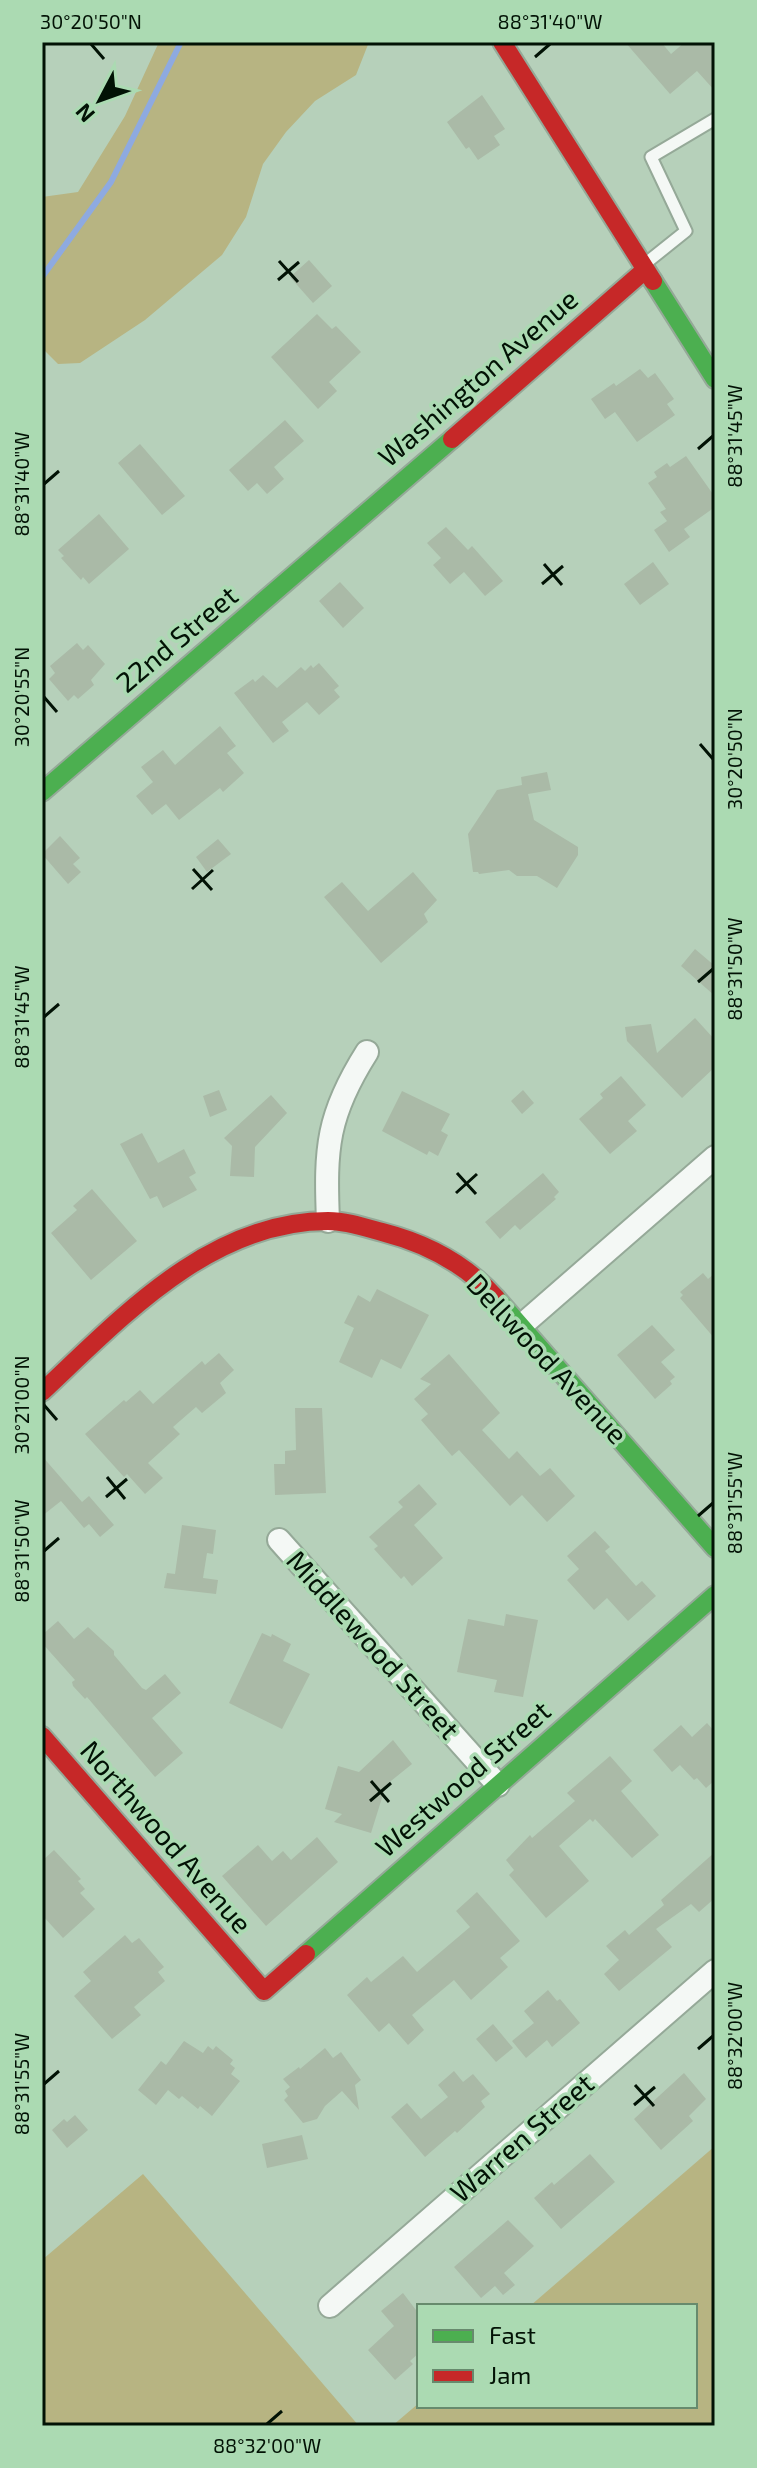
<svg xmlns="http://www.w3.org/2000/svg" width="757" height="2468" viewBox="0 0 757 2468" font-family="'Exo 2',sans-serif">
	<rect width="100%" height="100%" fill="#b6d0ba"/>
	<path fill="#b7b482" d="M159,42H369L356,75L315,101L286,132L263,164L246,217L222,255L145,320L80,363L58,364L42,348V197L78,192L125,116Z
		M715,2146V2426H392L419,2403V2406H695V2306H530Z
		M143,2174L359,2426H42V2260Z"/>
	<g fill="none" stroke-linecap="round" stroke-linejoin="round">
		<path stroke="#8eaae0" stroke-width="6" d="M42,277L111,182L181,42"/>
	</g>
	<path fill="#aabaa7" d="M625,42H661L671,54L685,42H715V91L697,71L670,94Z
		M482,95L505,129L494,136L500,145L478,160L469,147L466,149L447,122Z
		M309,260L332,286L313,303L290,277Z
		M317,314L332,329L336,326L361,352L329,382L337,391L318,409L271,357Z
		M640,369L648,378L655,373L674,399L667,404L675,415L637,442L615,412L605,419L591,399L614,383L616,386Z
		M285,420L304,441L274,467L284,479L267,494L257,483L248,491L229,470Z
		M140,444L185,496L162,515L118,463Z
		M686,456L715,497V507L684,529L690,537L669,552L654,530L667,521L660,512L666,509L648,483L657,477L654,472L667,463L670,467Z
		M99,514L129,549L89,584L83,577L81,580L61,558L64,556L58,550Z
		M446,527L468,550L472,546L503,581L485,596L464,572L450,584L433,565L441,558L427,543Z
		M653,562L669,584L640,605L624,584Z
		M340,582L364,608L343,628L319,601Z
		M77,643L83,650L88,645L105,664L91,680L94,685L78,699L74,695L68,701L49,679L55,673L50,666Z
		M319,663L339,686L334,690L340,697L319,715L307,702L282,722L289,731L273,743L234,693L253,679L255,682L263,675L277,688L301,667L305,671L311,665L313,668Z
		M220,726L236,746L227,753L244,773L223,792L220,788L179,820L166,804L152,815L136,796L153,782L141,767L163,750L175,765Z
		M547,772L551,790L528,794L534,820L578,847V855L557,888L537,876H517L509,870L479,874L478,872H473L468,834L497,790L522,785L521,777Z
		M60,836L80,858L73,864L81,872L68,884L42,854Z
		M218,839L231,854L207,872L196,857Z
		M413,872L437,900L424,914L428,922L381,963L324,897L342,882L368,911Z
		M695,949L715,966V996L681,966Z
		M695,1018L715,1040V1067L682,1098L627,1041L625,1027L651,1024L657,1053Z
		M621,1076L646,1105L628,1121L637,1131L610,1154L579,1119L603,1098L600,1094Z
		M219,1090L227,1110L210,1117L203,1096Z
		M523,1090L534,1103L522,1114L511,1101Z
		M402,1091L450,1114L441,1131L448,1135L438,1156L429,1151L427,1155L382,1131Z
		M271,1095L287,1113L255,1147L254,1177L230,1176L232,1146L224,1138Z
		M142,1133L158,1163L184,1149L196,1173L189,1177L197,1190L163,1208L157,1196L150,1199L120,1144Z
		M543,1173L559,1192L554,1197L556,1199L520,1230L515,1225L500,1239L485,1222Z
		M92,1189L137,1241L91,1280L51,1233L77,1210L73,1206Z
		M703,1273L708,1279L715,1273V1339L680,1298L683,1295L680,1292Z
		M377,1289L429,1315L401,1369L381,1359L372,1378L339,1362L354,1328L344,1323L358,1295L370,1302Z
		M652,1325L675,1350L661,1362L675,1377L670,1381L672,1384L655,1399L617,1355Z
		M219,1353L234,1370L220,1383L226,1393L202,1413L196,1407L173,1427L180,1434L148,1463L163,1478L145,1494L127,1474L124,1477L85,1434L124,1400L126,1402L140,1390L153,1404L202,1361L205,1365Z
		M449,1354L500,1413L482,1430L509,1459L517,1451L540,1476L550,1468L575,1496L547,1522L522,1495L510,1506L459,1450L452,1456L421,1420L428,1414L414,1399L431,1384L420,1379Z
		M295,1408H322L326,1493L275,1495L274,1464H285V1451L296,1450Z
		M42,1456L82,1502L89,1496L114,1525L100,1537L89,1524L84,1528L61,1501L42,1516Z
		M419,1484L437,1504L414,1525L443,1558L412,1586L404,1576L401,1579L374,1549L378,1546L369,1537L403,1507L398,1502Z
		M182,1525L216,1530L213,1554L207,1553L203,1578L218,1580L216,1594L164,1588L167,1573L175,1574Z
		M595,1531L610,1547L605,1551L636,1586L642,1581L656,1596L628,1621L607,1598L594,1610L567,1580L579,1569L567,1556Z
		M506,1614L538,1620L523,1697L494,1692L497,1680L457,1672L468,1619L504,1626Z
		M58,1621L74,1639L88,1627L114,1651V1655L142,1688L146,1690L165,1674L181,1693L152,1718L183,1753L155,1777L87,1697L85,1699L73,1686L72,1682L75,1680L42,1643V1635Z
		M262,1633L271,1637L272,1634L291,1644L283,1661L310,1674L282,1729L229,1703Z
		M707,1723L715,1732V1780L706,1788L697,1778L694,1780L680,1765L672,1772L653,1750L681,1725L692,1737Z
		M393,1740L412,1764L386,1785L371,1833L334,1822L342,1814L325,1809L338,1766L359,1772Z
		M610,1756L632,1781L621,1791L659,1835L632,1858L595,1819L593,1822L590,1819L559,1846L589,1881L546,1918L509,1875L514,1870L506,1860L530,1835L532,1838L575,1801L567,1793Z
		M317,1837L338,1862L266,1926L222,1876L258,1845L272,1861L283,1851L291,1860Z
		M54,1850L81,1879L78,1881L85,1889L80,1893L95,1909L63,1938L42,1915V1861Z
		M715,1852V1898L699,1912L691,1904L656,1929L672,1947L619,1991L604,1974L619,1960L606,1946L625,1930L629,1935L664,1905L661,1900Z
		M477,1892L520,1941L500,1958L508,1967L471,2000L454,1980L412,2015L424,2030L408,2045L389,2023L379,2032L347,1995L367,1977L371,1982L403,1956L417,1972L470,1927L456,1911Z
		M125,1935L132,1943L139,1938L164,1967L158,1972L165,1981L134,2007L141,2015L112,2039L74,1996L91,1981L83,1972Z
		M548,1990L557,2001L560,1999L580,2023L552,2047L547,2040L526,2058L512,2041L534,2023L524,2011Z
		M493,2024L513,2048L496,2062L476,2039Z
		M184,2041L203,2053L208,2046L213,2050L216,2046L233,2060L230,2064L235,2068L231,2074L240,2081L212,2116L200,2106L198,2109L182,2096L179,2099L168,2090L156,2105L138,2090L161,2061L166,2065Z
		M325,2048L333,2058L341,2052L361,2080L355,2085L359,2110L342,2091L325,2106L317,2119L303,2123L284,2100L288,2096L285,2091L290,2087L283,2079L299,2067L300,2069Z
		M454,2071L463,2082L473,2074L490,2094L481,2101L485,2107L457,2133L455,2131L425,2157L391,2117L407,2103L421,2119L448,2097L438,2085Z
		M684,2073L706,2099L689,2116L693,2121L661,2150L634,2119Z
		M75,2115L88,2130L67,2148L52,2130L64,2119L67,2122Z
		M302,2135L308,2159L267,2168L262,2144Z
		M590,2154L615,2182L561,2229L534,2198L552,2182L554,2185Z
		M508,2220L534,2246L504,2273L515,2285L503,2295L495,2286L481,2298L454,2267Z
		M403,2293L419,2314V2353L410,2361L413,2364L395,2380L368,2350L394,2326L381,2311Z"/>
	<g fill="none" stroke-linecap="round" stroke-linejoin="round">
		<defs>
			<path id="lane" d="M646,263L686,231L651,157L715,119"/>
			<path id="street" d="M328,1221C325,1148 327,1115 367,1052
				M522,1325L715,1157
				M279,1540L498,1785
				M330,2306L715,1971"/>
			<path id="fast" d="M653,281L715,379
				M42,792L452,439
				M496,1298L715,1548
				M306,1954L715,1595"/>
			<path id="jam" d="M502,42L653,281
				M452,439L645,270
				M42,1392C122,1317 210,1221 328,1221C346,1221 364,1227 382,1232C425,1243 466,1264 496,1298
				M42,1736L264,1991L306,1954"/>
		</defs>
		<use href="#lane" stroke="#95a998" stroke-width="15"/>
		<use href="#street" stroke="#95a998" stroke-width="26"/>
		<use href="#fast" stroke="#95a998" stroke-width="22"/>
		<use href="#jam" stroke="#95a998" stroke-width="22"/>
		<use href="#lane" stroke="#f4f8f5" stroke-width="11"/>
		<use href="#street" stroke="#f4f8f5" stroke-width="22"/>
		<use href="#fast" stroke="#4caf50" stroke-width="18"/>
		<use href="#jam" stroke="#c62828" stroke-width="18"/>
	</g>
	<path fill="none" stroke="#021205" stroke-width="3" d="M91,44L104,59M535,57L550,44M279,261L298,282M278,280L299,262M698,449L713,436M44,484L59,471M544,564L562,585M542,584L563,566M44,697L57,712M700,744L713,759M193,869L212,890M192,889L213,870M698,982L713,969M44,1017L59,1004M457,1173L476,1194M456,1193L477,1174M44,1405L57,1420M107,1477L125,1499M106,1497L127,1479M698,1516L713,1503M44,1551L59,1538M371,1781L389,1802M370,1801L391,1783M698,2049L713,2036M44,2084L59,2071M635,2085L654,2106M634,2105L655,2087M267,2424L282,2411"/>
	<g text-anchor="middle" stroke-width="7" stroke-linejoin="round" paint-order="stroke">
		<g font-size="28" fill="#021205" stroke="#abdab2">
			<text transform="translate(478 378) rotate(-41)" y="10">Washington Avenue</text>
			<text transform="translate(177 639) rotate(-40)" y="10">22nd Street</text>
			<text transform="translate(547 1359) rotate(47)" y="10">Dellwood Avenue</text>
			<text transform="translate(373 1645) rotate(48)" y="10">Middlewood Street</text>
			<text transform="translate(463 1779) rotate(-41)" y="10">Westwood Street</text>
			<text transform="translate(166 1837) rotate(49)" y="10">Northwood Avenue</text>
			<text transform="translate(522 2138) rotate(-41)" y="10">Warren Street</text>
		</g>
	</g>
	<rect width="757" height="2468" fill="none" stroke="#abdab2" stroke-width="88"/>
	<rect x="417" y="2304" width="280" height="104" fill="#abdab2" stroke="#678a6d" stroke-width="2"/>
	<rect x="433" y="2330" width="40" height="12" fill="#4caf50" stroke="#678a6d" stroke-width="2"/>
	<text x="489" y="2344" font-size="24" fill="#021205">Fast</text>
	<rect x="433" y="2370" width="40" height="12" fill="#c62828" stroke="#678a6d" stroke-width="2"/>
	<text x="489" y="2384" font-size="24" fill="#021205">Jam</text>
	<g transform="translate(100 100) rotate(229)" stroke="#abdab2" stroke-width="6" paint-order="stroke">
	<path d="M0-6L14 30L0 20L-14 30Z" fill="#021205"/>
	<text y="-12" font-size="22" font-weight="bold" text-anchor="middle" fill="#021205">N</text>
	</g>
	<rect x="44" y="44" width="669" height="2380" fill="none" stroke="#021205" stroke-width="3"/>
	<g font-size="20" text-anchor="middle" fill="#021205">
		<text x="91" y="29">30°20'50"N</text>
		<text x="550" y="29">88°31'40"W</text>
		<text transform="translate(735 436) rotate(-90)" y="7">88°31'45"W</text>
		<text transform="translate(22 484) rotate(-90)" y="7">88°31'40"W</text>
		<text transform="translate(22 697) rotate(-90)" y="7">30°20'55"N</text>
		<text transform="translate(735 759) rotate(-90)" y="7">30°20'50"N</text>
		<text transform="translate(735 969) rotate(-90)" y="7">88°31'50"W</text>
		<text transform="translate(22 1017) rotate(-90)" y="7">88°31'45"W</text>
		<text transform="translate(22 1405) rotate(-90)" y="7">30°21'00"N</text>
		<text transform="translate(735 1503) rotate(-90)" y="7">88°31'55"W</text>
		<text transform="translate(22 1551) rotate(-90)" y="7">88°31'50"W</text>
		<text transform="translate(735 2036) rotate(-90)" y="7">88°32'00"W</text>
		<text transform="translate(22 2084) rotate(-90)" y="7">88°31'55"W</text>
		<text x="267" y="2453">88°32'00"W</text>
	</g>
</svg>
